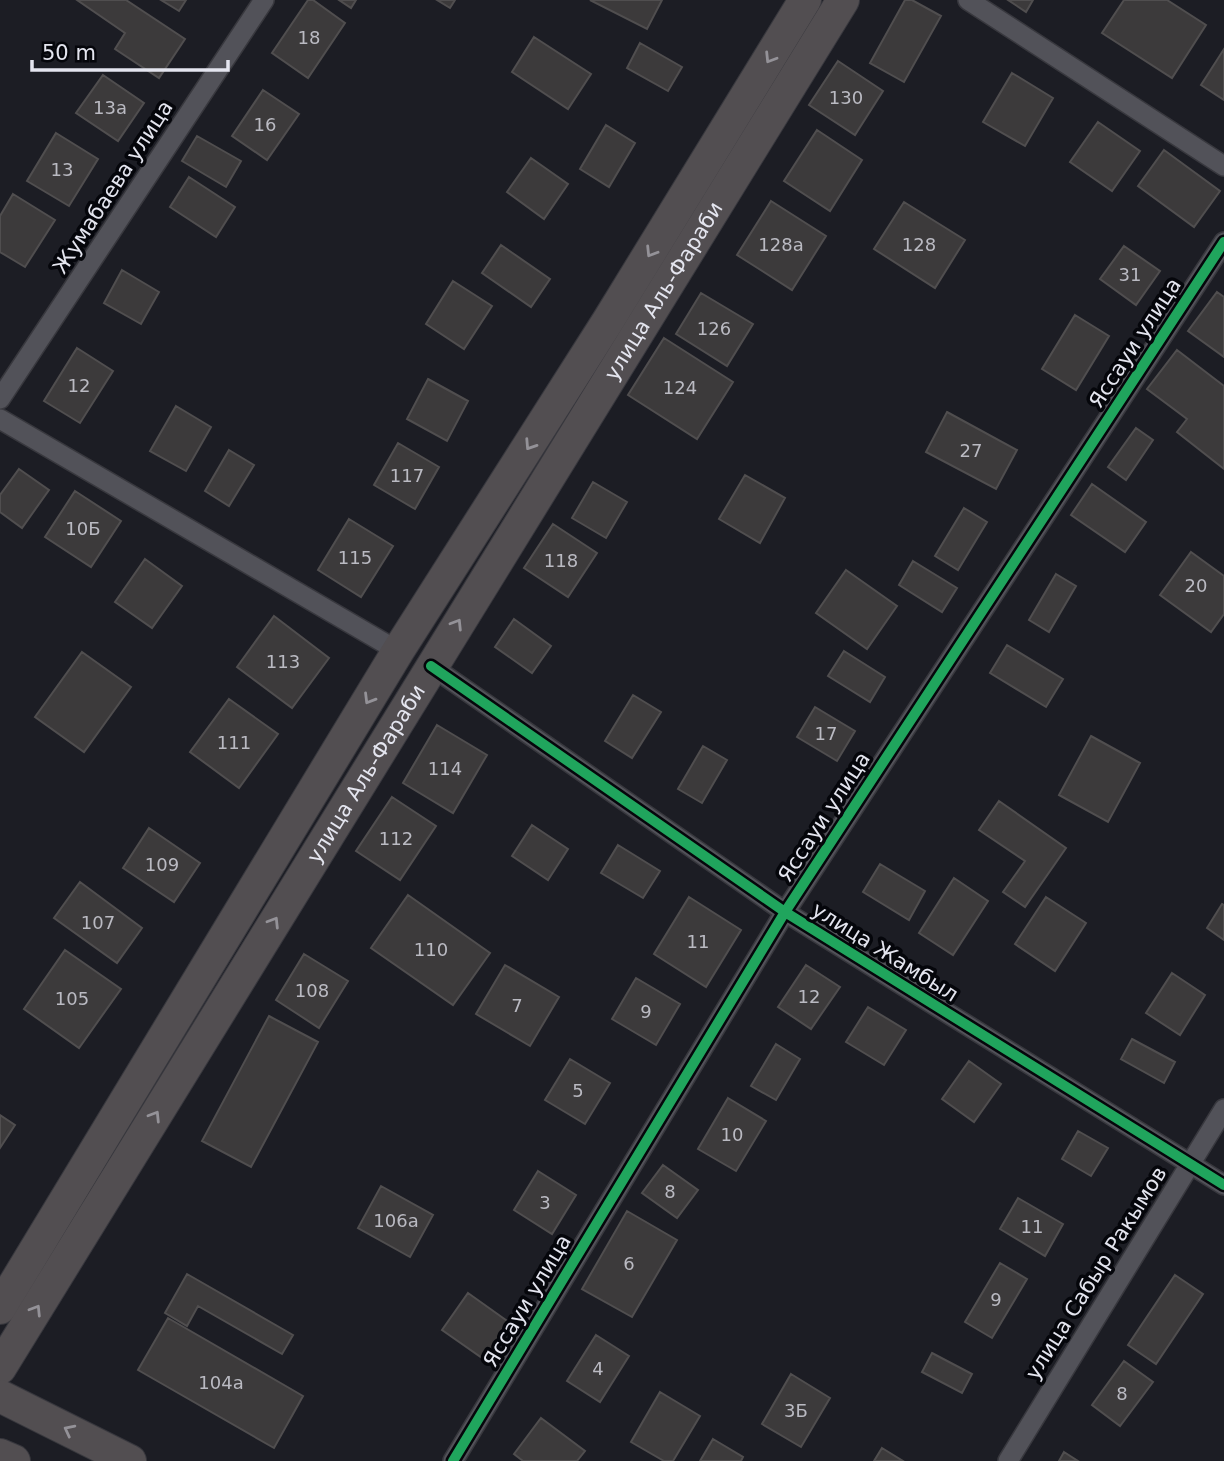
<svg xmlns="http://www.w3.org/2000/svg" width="1224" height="1461" viewBox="0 0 1224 1461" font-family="'DejaVu Sans',sans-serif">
	<rect width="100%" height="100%" fill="#1c1d24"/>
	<path fill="#3c3a3b" stroke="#504e4f" stroke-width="2" d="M77,0H126L185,39L159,78L115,49L125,33Z
		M161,0H186L179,11Z
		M308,0H313L345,23L308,78L272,53Z
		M339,0H356L351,8Z
		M437,0H455L450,8Z
		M590,0H662L647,29Z
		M905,0H912L941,16L904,82L870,63Z
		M1008,0H1033L1026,12Z
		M1124,0H1167L1206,25L1172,78L1102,33Z
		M534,37L591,74L568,109L512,72Z
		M640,43L682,67L668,91L627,68Z
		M1224,49V100L1201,85Z
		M838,61L883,91L855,135L809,105Z
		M1012,73L1053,98L1025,146L983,122Z
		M103,75L144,103L118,141L76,113Z
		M263,90L299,114L267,160L232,136Z
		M1098,122L1140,151L1112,191L1070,162Z
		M606,125L635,143L609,187L580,169Z
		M817,130L862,160L830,211L784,181Z
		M56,133L98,159L69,206L27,181Z
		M197,136L241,161L226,187L182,161Z
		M1164,150L1220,191L1194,227L1138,186Z
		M531,158L568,184L544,219L507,192Z
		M189,177L235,207L216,237L170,207Z
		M13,194L55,220L25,267L0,252V216Z
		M771,201L826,236L792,290L737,255Z
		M904,202L965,240L935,288L874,249Z
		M501,245L550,279L531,307L482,273Z
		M1124,246L1160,271L1136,305L1100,279Z
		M122,270L159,292L141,324L104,303Z
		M453,281L492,306L464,349L426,324Z
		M1217,292L1224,297V357L1188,331Z
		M701,293L753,324L727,366L676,334Z
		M1075,315L1109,336L1076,390L1042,369Z
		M664,338L733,382L697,439L628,395Z
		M77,348L113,371L80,423L44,401Z
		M1177,350L1224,386V469L1177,432L1187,419L1147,389Z
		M428,379L468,401L447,441L407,419Z
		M176,406L211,427L186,471L150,451Z
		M947,412L1017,450L996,489L926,452Z
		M1136,428L1153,440L1126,480L1108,467Z
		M398,443L439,467L415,509L374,485Z
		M229,450L254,465L229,506L205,491Z
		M19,469L49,490L22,528L0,512V495Z
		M745,475L785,498L760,543L719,519Z
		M593,482L627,502L606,538L572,518Z
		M1092,484L1146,522L1125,552L1071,515Z
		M75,491L121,521L91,567L45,537Z
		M964,508L987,522L958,570L935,556Z
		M349,519L393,546L361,597L318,570Z
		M553,524L597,553L568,597L524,568Z
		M1191,552L1224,576V614L1211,632L1160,595Z
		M145,559L182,586L152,628L115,602Z
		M913,561L957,588L942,612L899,585Z
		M846,570L897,606L867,649L816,613Z
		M1056,574L1076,586L1049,632L1029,620Z
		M274,616L329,658L292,708L237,667Z
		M514,619L551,646L532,673L495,647Z
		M1007,645L1063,679L1046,707L990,673Z
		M844,651L885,677L870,702L828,676Z
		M82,652L131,687L84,752L35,717Z
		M633,695L661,712L632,758L605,741Z
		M229,699L278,734L239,788L190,752Z
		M815,707L855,731L837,761L797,737Z
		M437,725L487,755L453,813L403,783Z
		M1091,736L1140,763L1108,822L1059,795Z
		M703,746L727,760L702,803L678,789Z
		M392,797L436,826L400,880L356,851Z
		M999,801L1066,848L1025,907L1003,892L1025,861L979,830Z
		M532,825L568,849L548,880L512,856Z
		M149,828L200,863L174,902L123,868Z
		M618,845L660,871L643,898L601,873Z
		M880,864L925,891L909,920L863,892Z
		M954,878L988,901L953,955L919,933Z
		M80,882L142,928L117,963L54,918Z
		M408,895L490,953L453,1005L371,948Z
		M689,897L741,930L706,987L654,954Z
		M1046,897L1086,923L1055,971L1015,944Z
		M1222,904L1224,905V940L1207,928Z
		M65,950L121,989L79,1048L24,1009Z
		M304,954L348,981L319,1028L276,1000Z
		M505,965L559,997L530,1046L476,1014Z
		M806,965L840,987L811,1029L778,1007Z
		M1172,973L1205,995L1180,1035L1146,1013Z
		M636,978L680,1004L656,1045L612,1019Z
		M868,1007L906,1030L884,1065L846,1042Z
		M269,1016L318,1042L251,1167L202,1141Z
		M1132,1039L1175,1062L1164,1083L1121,1059Z
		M776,1044L800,1059L776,1100L751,1086Z
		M570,1059L610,1083L585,1124L545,1100Z
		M969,1061L1001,1084L974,1122L942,1099Z
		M728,1098L766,1121L736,1171L698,1149Z
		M0,1115L15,1125L0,1148Z
		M1078,1131L1108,1148L1091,1176L1062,1159Z
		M663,1165L698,1190L677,1218L642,1193Z
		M538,1171L576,1195L552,1234L514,1210Z
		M381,1186L433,1215L410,1257L358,1228Z
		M1018,1198L1063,1224L1045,1256L1000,1229Z
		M627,1211L677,1240L632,1317L582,1289Z
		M1000,1263L1027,1279L992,1338L965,1322Z
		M187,1274L293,1335L282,1354L198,1306L187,1326L165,1313Z
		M1175,1275L1203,1294L1156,1364L1128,1345Z
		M468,1293L510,1323L485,1360L442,1330Z
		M168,1318L303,1396L274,1448L138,1370Z
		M596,1335L629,1356L600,1402L567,1381Z
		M932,1353L972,1374L962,1393L922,1372Z
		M1124,1361L1153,1382L1120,1426L1092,1405Z
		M791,1374L830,1398L801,1447L762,1424Z
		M660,1392L700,1416L673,1461H664L631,1442Z
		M541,1418L585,1451L577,1461H523L514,1454Z
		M713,1439L743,1457L741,1461H700Z
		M882,1448L903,1461H874Z
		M1064,1452L1078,1461H1059Z"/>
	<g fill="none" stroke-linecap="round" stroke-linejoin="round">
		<defs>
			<path id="street" d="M968,0L1224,166
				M0,399L264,0
				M0,419L398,651
				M431,666L785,912L1224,1185
				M453,1461L785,912L1224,242
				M1008,1461L1224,1109"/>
			<g id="primary">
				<path d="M0,1308L398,651L608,321L805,0"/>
				<path id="s1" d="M0,1368L843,0"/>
				<path d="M0,1396L130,1461"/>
				<path d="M0,1455L14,1461"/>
			</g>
		</defs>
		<use href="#street" stroke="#38383e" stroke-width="22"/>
		<use href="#primary" stroke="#38383e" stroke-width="34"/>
		<use href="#street" stroke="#525259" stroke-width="19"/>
		<use href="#primary" stroke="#524e51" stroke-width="32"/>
		<defs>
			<path id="cycleway" d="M431,666L785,912L1224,1185
				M453,1461L785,912L1224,242"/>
		</defs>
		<use href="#cycleway" stroke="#05060b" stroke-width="15"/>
		<use href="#cycleway" stroke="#20a55d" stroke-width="10"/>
	</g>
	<defs><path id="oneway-chevron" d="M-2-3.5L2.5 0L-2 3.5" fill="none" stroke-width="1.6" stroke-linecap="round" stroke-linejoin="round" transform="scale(1.75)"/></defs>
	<g stroke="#949298">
		<use href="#oneway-chevron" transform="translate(770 58) rotate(122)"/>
		<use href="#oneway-chevron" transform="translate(651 252) rotate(122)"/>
		<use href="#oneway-chevron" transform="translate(530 445) rotate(123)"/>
		<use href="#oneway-chevron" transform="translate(457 624) rotate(-58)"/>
		<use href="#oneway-chevron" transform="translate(369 699) rotate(121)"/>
		<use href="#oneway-chevron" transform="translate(274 922) rotate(-58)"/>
		<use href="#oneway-chevron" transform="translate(155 1116) rotate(-58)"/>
		<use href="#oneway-chevron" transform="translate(36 1310) rotate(-58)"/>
		<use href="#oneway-chevron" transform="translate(69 1430) rotate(-153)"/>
	</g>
	<g text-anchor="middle" stroke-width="7" stroke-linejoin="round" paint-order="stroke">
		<g font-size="18" fill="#babac2">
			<text x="309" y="44">18</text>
			<text x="846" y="104">130</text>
			<text x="110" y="114">13а</text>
			<text x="265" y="131">16</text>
			<text x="62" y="176">13</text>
			<text x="781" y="251">128а</text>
			<text x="919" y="251">128</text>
			<text x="1130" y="281">31</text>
			<text x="714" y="335">126</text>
			<text x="79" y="392">12</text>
			<text x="680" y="394">124</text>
			<text x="971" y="457">27</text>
			<text x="407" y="482">117</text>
			<text x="83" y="535">10Б</text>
			<text x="355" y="564">115</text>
			<text x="561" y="567">118</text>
			<text x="1196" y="592">20</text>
			<text x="283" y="668">113</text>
			<text x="826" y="740">17</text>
			<text x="234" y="749">111</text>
			<text x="445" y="775">114</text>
			<text x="396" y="845">112</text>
			<text x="162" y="871">109</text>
			<text x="98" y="929">107</text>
			<text x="698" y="948">11</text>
			<text x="431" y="956">110</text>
			<text x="312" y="997">108</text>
			<text x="809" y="1003">12</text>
			<text x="72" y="1005">105</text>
			<text x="517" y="1012">7</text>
			<text x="646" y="1018">9</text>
			<text x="578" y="1097">5</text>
			<text x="732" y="1141">10</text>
			<text x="670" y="1198">8</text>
			<text x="545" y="1209">3</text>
			<text x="396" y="1227">106а</text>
			<text x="1032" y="1233">11</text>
			<text x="629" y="1270">6</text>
			<text x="996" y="1306">9</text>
			<text x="598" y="1375">4</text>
			<text x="221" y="1389">104а</text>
			<text x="1122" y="1400">8</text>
			<text x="796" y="1417">3Б</text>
		</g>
		<g font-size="21" fill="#e4e5ef" stroke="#05060b">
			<text transform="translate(113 187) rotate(-57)" y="7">Жумабаева улица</text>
			<text dy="7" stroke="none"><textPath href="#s1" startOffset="1265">улица Аль-Фараби</textPath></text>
			<text transform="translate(1135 343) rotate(-57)" y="7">Яссауи улица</text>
			<text dy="7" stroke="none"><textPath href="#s1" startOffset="698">улица Аль-Фараби</textPath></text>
			<text transform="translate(824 817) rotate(-57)" y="7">Яссауи улица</text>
			<text transform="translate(885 952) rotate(32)" y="7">улица Жамбыл</text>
			<text transform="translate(1096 1273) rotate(-58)" y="7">улица Сабыр Ракымов</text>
			<text transform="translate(527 1301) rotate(-59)" y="7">Яссауи улица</text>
		</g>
	</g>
	<path d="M32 60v10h196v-10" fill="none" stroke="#e4e5ef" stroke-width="3.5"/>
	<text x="42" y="60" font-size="21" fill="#e4e5ef" stroke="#05060b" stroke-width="5" paint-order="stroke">50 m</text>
</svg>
